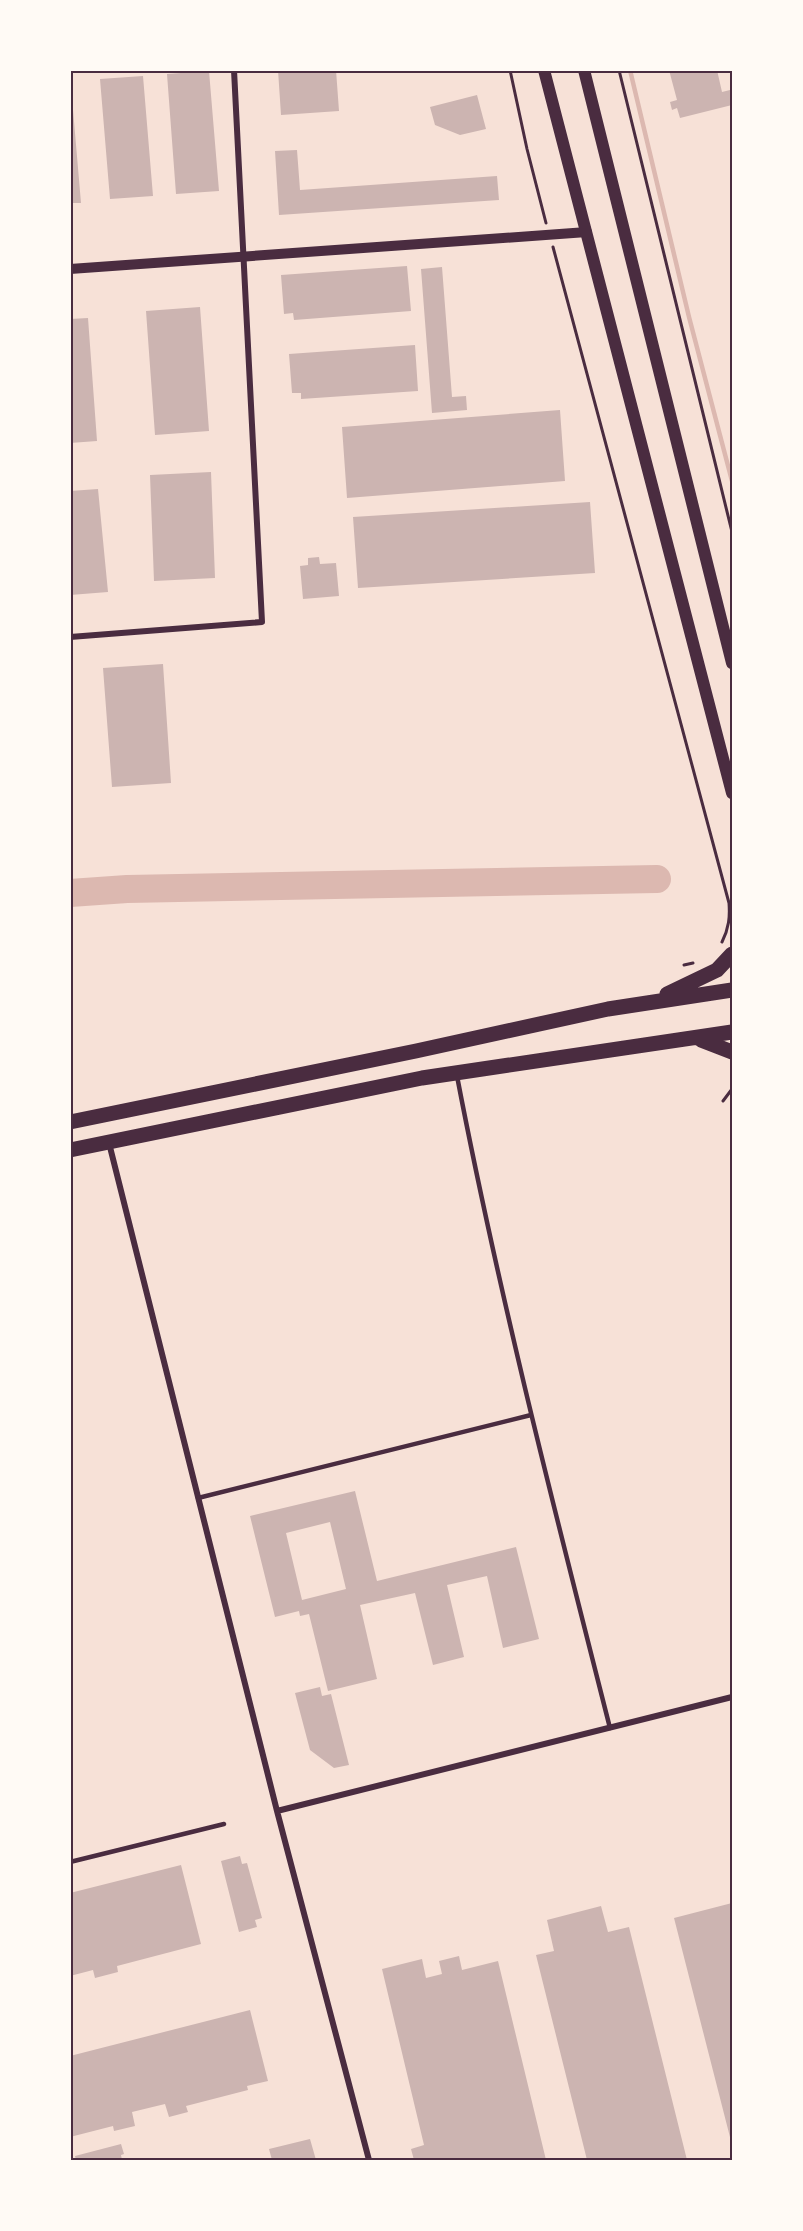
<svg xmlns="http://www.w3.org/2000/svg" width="803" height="2231" viewBox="0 0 803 2231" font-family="Quicksand,sans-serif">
	<rect width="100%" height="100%" fill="#f7e1d7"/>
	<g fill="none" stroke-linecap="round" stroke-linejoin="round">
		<path stroke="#dcb8b0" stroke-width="4.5" d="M630,70L689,317L732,481"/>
		<path stroke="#dcb8b0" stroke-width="28" d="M70,893L127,889L657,879"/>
	</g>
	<path fill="#ccb4b1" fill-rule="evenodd" d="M278,70H336L339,111L281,115Z
		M669,70H717L722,92L730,90L732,105L680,118L677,108L672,110L670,102L677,100Z
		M209,71L219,191L176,194L167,74Z
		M143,76L153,196L110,199L100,79Z
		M477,95L486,129L460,135L435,125L430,107Z
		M70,98H72L81,203H70Z
		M297,150L300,190L497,176L499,200L279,215L275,151Z
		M407,266L411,311L294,320L293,313L284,314L281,275Z
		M442,267L452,397L466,396L467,410L432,413L421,269Z
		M200,307L209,431L155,435L146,311Z
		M88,318L97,441L70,443V319Z
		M415,345L418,391L301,399V393H292L289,354Z
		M560,410L565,481L347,498L342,427Z
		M211,472L215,578L154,581L150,475Z
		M98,489L108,592L70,595V491Z
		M590,502L595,573L358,588L353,517Z
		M319,557L320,564L336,563L339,596L303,599L300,566L308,565V558Z
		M163,664L171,783L112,787L103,668Z
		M355,1491L377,1581L516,1547L539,1639L503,1648L487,1576L447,1585L464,1657L433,1665L415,1593L360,1605L377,1679L328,1691L309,1614L300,1616L299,1611L275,1617L250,1516ZM330,1522L346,1589L302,1600L286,1533Z
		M320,1687L322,1696L331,1694L349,1765L334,1768L310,1750L295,1693Z
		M240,1856L242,1864L247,1863L262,1918L255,1920L257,1927L239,1932L221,1861Z
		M181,1865L201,1944L117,1966L118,1972L95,1978L93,1970L70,1976V1893Z
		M732,1903V2145L674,1918Z
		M601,1906L608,1932L629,1927L687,2160H587L536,1955L554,1951L547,1920Z
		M459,1956L462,1970L498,1961L546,2160H414L411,2149L424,2145L382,1969L422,1959L426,1978L442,1974L439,1961Z
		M250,2010L268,2081L247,2086L248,2090L186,2106L188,2112L169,2117L165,2104L132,2112L135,2126L114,2131L113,2126L70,2137V2056Z
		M310,2139L316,2160H272L269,2149Z
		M121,2144L124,2154L121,2155L122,2160H76L75,2156Z"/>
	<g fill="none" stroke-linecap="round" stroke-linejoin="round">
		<path stroke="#4a2c40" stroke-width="3" d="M510,70L527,149L546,223
			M619,70L732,532
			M553,247L729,903C730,917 729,928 722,942
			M684,965L693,963
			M723,1101L732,1089"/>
		<path stroke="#4a2c40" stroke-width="4.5" d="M457,1076C499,1295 555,1512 610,1728
			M198,1498L531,1415
			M70,1862L224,1824"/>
		<path stroke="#4a2c40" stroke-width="6" d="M70,637L262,622L234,70
			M109,1143L277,1811L369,2160
			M277,1811L732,1697"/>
		<path stroke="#4a2c40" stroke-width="10" d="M70,269L587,232"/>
		<path stroke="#4a2c40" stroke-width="12" d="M544,70L732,793
			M584,70L732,663"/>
		<path stroke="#4a2c40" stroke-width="15" d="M667,994L717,970L732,954
			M701,1040L732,1052
			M70,1122L416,1051L608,1009L732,990
			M70,1150L422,1078L732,1032"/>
	</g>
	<rect width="803" height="2231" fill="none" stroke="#fffaf5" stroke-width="144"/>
	<rect x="72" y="72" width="659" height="2087" fill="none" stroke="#4a2c40" stroke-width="2"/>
</svg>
